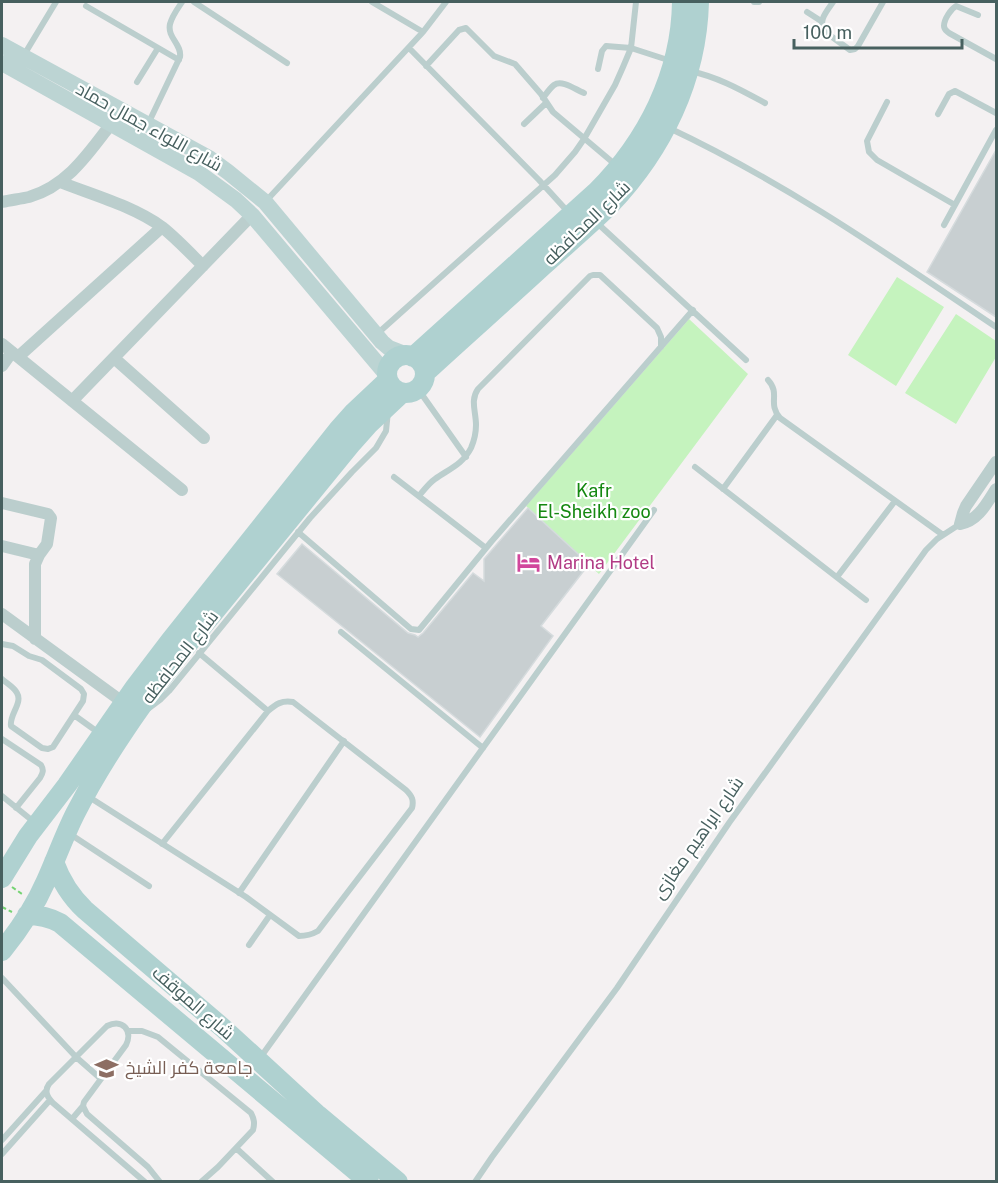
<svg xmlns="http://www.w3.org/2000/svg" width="998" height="1183" viewBox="0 0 998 1183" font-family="'Public Sans',Cairo,sans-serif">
	<rect width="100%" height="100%" fill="#f4f1f2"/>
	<path fill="#c5f3be" d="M897,277L944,307L896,386L848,355Z
		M956,314L996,341V357L956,424L905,393Z
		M689,319L748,374L599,574L526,506Z"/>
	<path fill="#c8cfd1" stroke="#d5dbdd" stroke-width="1.5" d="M996,150V317L927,272Z
		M528,508L589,564L541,626L553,636L480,737L277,574L302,544L408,633L415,635L418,637L423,633L473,573L484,581V559Z"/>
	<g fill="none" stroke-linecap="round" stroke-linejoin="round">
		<path stroke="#75d373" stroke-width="2" stroke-dasharray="4.5 3" stroke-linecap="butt" d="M12,887L22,894
			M2,907L12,912"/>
		<path stroke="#bbcecd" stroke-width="6" d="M194,2L287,63
			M372,2L423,32
			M754,2H759
			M833,2C827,11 818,20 824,31L850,50L855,49L858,46L883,2
			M86,6L179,60
			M807,12L821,21
			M978,15L956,6C951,9 944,19 944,26C944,30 947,31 949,33L996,59
			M409,48L539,180L569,213
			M24,55L56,2
			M426,66L459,30L466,28L494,56L515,64L541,94L553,112L617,166
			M598,69L602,51L606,46L631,48L671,61
			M690,71C718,77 741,90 765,103
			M137,82L158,48
			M543,98C546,94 550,88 554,85C562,79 576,90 584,93
			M887,102L867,141L869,152L877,160L955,205
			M938,114L949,94L955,91L996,113
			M148,124L180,57C182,44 167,38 170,24C172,16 178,8 182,2
			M524,124L546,103
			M669,128C786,183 889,255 996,327
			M266,201L423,32L446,2
			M596,222L746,360
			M944,225L996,130
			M377,334L555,175L575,152L584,139L615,85L623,67L631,48L636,2
			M768,380C781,394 767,403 780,418L943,535
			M418,389L466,457
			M695,467L866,600
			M394,477L486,548
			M723,489L777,415
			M419,496C424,490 429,483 435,479C449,469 463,464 471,448C474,441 476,433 476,425C476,412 470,400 478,389L590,276L593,275H600L657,328L661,337V347
			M298,532L411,629L419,630L491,542L693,310
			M837,577L895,501
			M341,632L483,748
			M2,644L13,646L29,656L42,660L81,689L84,694L83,701L53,747L48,749L42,748L11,726C9,715 23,703 17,693C14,687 6,683 2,679
			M199,653L268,711
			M149,708L161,699L169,691L310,518L352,472L376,448L386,431L388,411
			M74,715L99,733
			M2,739L41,765C44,770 43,773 40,778L16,808
			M2,796L34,822
			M89,797L246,897L299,936C307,936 311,935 318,931L412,808C414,800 412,796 406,790L293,702C282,700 276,704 268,711L162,844
			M70,834L149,886
			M239,893L344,741
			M249,945L270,915
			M2,978L76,1057L101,1079
			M128,1031H142L158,1037L251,1113C254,1119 255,1123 253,1130L218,1167L201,1182
			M260,1058L654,510
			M72,1119L83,1106
			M2,1140L46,1091
			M236,1148L273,1182
			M2,1154L50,1100
			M145,1182L53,1103C47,1097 44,1091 49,1084L107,1026C123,1018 133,1031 126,1045L84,1102L83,1106L87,1114L148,1167L160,1182
			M475,1182L492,1157L617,988L729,823L926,550L937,539L960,524"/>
		<path stroke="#bbcecd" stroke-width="12" d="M60,182C93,195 133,206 162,227C177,239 190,253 203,266
			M2,202C11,200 20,199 29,197C67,186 88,154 111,124
			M2,344L182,490
			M18,357L162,227
			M114,358L204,438
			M2,366L12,352
			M72,401L252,215
			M996,462L966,506L963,513L960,524C978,521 987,503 996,489
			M2,503L48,514L51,518L47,544L39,555L35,564V639
			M2,546L39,555
			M2,614L124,703"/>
		<path stroke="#bcd4d3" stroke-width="16" d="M2,45L209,158L228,172L265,202L382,342L389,348L407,355
			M2,63L199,173L236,200L252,215L387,375"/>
		<path stroke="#afd1d0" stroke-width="20" d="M387 374a19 19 0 1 1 38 0a19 19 0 1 1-38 0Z
			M413,357L596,192C647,141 681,74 682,2
			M425,373C464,337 504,302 543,266C565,246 589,226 610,205C663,149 697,79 699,2
			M54,862C61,881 70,896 85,910L223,1028L318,1115L398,1182
			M2,878L28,836L67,785L135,687L170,641L338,430L354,412L388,380
			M27,915C40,915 49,917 60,923L369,1182
			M2,951C19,930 35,906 46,881C56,859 64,836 75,814C105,755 144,701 184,649L352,443L368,425L402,393"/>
	</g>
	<defs>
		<symbol id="hotel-bare" viewBox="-9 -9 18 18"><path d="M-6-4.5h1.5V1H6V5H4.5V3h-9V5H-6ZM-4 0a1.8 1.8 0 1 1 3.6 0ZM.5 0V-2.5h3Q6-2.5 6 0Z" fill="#d1479c" stroke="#fff" stroke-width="2.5" paint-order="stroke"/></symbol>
		<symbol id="university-bare" viewBox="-9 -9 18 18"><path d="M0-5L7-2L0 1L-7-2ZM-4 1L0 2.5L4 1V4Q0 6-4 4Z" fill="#8d6e63" stroke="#fff" stroke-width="2.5" paint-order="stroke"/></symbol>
	</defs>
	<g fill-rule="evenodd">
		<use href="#hotel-bare" x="512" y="546" width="33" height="33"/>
		<use href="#university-bare" x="90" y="1052" width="33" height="33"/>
	</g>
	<g text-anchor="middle" stroke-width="4.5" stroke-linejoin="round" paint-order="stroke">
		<g font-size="18" fill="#47605f" stroke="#fff">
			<text transform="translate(149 127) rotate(29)" y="6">شارع اللواء جمال حماد</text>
			<text transform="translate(587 223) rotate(-44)" y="6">شارع المحافظه</text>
			<text transform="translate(180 657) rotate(-52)" y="6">شارع المحافظه</text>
			<text transform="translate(698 838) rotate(-55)" y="6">شارع ابراهيم مغازى</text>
			<text transform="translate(193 1003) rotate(41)" y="6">شارع الموقف</text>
		</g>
		<g font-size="18" fill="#158811" stroke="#fff">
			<text x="594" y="497">Kafr<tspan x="594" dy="21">El-Sheikh zoo</tspan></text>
		</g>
		<g font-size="18" fill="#b23c85" stroke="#fff" text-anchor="start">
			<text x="547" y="569">Marina Hotel</text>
		</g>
		<g font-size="18" fill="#785e54" stroke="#fff" text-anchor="start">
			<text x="125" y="1074">جامعة كفر الشيخ</text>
		</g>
	</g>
	<rect width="998" height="1183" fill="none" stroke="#47605f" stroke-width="6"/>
	<path d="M794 39v9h168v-9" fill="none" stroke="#47605f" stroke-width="3"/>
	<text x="803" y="39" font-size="18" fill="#47605f" stroke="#ffffff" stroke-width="4.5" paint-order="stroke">100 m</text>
</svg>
